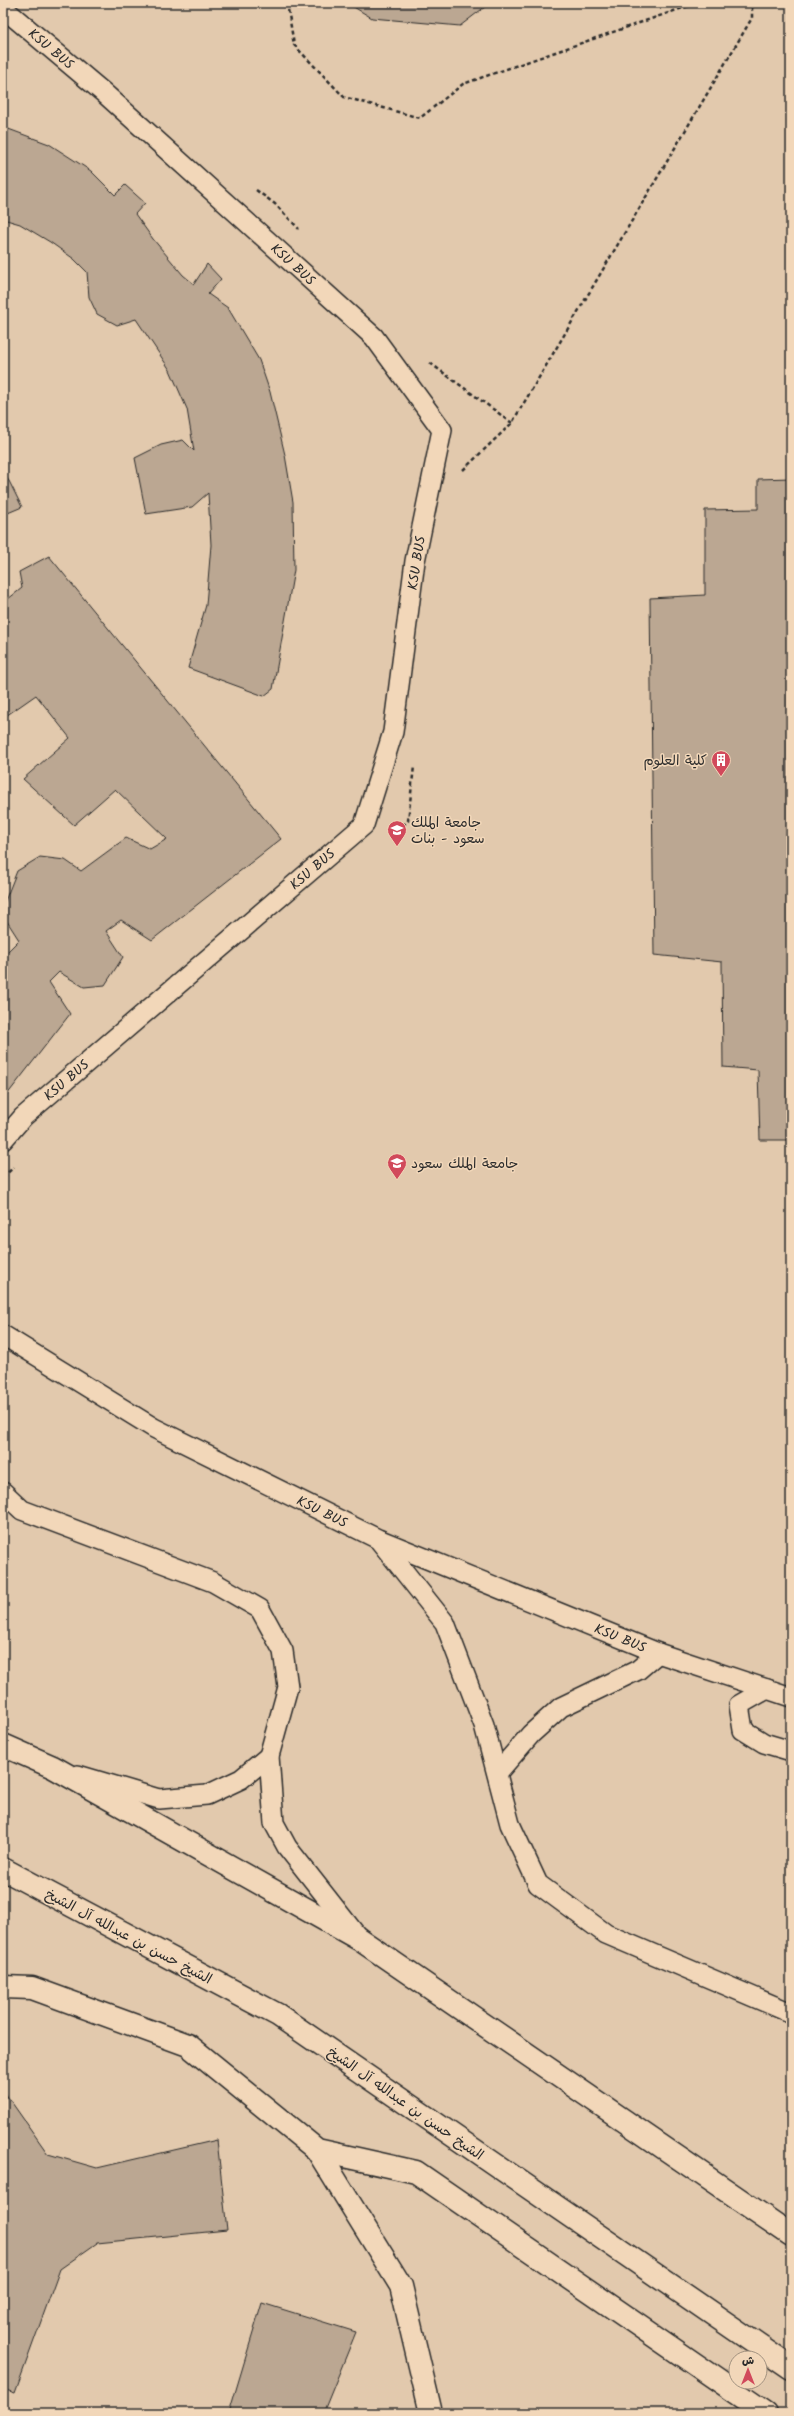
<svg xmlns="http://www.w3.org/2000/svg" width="794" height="2416" viewBox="0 0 794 2416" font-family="Kalam,'Playpen Sans Arabic',sans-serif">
	<rect width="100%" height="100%" fill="#f2d7b9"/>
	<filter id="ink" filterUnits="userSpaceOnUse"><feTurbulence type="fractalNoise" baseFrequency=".025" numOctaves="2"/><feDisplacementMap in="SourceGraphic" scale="8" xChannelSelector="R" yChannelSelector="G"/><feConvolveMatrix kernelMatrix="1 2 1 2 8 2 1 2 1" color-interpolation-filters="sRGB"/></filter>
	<g filter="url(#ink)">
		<path fill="#e2c9ad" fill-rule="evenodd" d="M3,3H791V2413H3ZM736,2358H760V2382H736Z"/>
		<path fill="#bba792" stroke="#2b2b2b" d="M347,3H490L460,26L372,18Z
			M3,127L49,144L91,171L115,195L125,185L145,203L135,214L153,239L183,275L194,284L207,264L221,279L208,294L228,308L259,360L270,392L285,455L293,502L294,570L273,689L264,696L188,668L206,605L211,545L208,493L192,507L146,514L135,458L161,445L183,440L194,451L187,409L170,370L136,319L117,325L97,314L89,297L87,272L74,259L50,242L20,224L3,219Z
			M3,473L9,481L22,507L3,515Z
			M791,478V1140H760L758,1070L723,1067L722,962L654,955L650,598L705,595V510L758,509V479Z
			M49,556L281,839L152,940L121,920L106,931L123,957L105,985L84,987L59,972L49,982L70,1014L3,1100V956L19,940L3,915V906L17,871L40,857L65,860L81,871L126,838L150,849L167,839L115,789L74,825L23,779L70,738L36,695L3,718V603L22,588L19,572Z
			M3,2090L48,2154L97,2168L217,2140L227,2230L97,2243L60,2269L15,2393L3,2389Z
			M262,2303L356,2332L323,2413H229Z"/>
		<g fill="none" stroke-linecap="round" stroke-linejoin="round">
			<defs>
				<g id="service">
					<path id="s1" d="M3,8L104,93L374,337L442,430L415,561L393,732L364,825L23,1117L3,1140"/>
					<path id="s2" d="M3,1335L154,1428L378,1539L658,1653L791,1697"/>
					<path d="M3,1492L22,1510L213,1582L260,1609L283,1651L288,1687L269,1756L274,1823L287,1847L357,1936"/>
					<path d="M379,1540L445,1623L484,1725L510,1824L538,1884L606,1934L791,2013"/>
					<path d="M767,1689L739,1705L743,1730L764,1743L791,1751"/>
					<path d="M498,1772L531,1734L561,1707L638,1670L658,1653"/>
					<path d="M78,1775L159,1799L207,1795L241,1779L269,1756"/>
				</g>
				<path id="minor" d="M3,1987L32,1988L188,2045L317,2150L401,2286L431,2413
					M317,2150L416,2172L766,2413"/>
				<path id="secondary" d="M3,1745L53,1767L359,1939L791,2235
					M3,1869L278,2015L791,2368"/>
			</defs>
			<use href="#service" stroke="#2b2b2b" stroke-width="22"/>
			<use href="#minor" stroke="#2b2b2b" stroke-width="25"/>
			<use href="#secondary" stroke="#2b2b2b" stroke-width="25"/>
			<path stroke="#2b2b2b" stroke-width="2.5" stroke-dasharray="4 3" stroke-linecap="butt" d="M287,3L294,45L344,97L420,118L463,84L697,3
				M256,190L275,204L299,229
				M430,363L512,423
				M463,470L512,423L752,18V3
				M392,835L408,821L414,766
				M3,1177L14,1167"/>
			<use href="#service" stroke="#f2d7b9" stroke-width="19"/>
			<use href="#minor" stroke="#f2d7b9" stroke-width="22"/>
			<use href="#secondary" stroke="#f2d7b9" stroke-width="22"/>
		</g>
	</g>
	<defs>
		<symbol id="building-pin" viewBox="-11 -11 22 30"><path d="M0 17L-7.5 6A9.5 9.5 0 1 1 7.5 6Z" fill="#d1495b" stroke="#f2d7b9"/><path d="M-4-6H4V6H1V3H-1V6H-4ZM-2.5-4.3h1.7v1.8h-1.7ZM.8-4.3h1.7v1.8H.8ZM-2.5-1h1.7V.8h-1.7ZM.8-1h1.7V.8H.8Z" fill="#fff"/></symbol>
		<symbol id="university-pin" viewBox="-11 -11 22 30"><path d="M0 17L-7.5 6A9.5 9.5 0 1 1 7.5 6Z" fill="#d1495b" stroke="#f2d7b9"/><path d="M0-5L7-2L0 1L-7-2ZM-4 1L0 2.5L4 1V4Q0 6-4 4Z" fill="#fff"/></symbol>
	</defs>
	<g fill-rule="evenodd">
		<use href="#building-pin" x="710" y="749" width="22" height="30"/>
		<use href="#university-pin" x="386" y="819" width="22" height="30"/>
		<use href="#university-pin" x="386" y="1152" width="22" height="30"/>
	</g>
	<g text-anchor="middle" stroke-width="3" stroke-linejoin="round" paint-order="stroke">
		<g font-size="14" fill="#2b2b2b" stroke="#f2d7b9">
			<text dy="5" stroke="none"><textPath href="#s1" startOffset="63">KSU BUS</textPath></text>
			<text dy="5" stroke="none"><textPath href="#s1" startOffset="387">KSU BUS</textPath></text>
			<text transform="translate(416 563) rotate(-81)" y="5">KSU BUS</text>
			<text transform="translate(312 869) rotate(-41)" y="5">KSU BUS</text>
			<text transform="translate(66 1080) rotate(-41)" y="5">KSU BUS</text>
			<text dy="5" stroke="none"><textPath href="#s2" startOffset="365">KSU BUS</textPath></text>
			<text dy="5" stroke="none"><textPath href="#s2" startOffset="689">KSU BUS</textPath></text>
			<text transform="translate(129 1936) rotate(28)" y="5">الشيخ حسن بن عبدالله آل الشيخ</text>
			<text transform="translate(406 2103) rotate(35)" y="5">الشيخ حسن بن عبدالله آل الشيخ</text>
		</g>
		<g font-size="14" fill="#2b2b2b" stroke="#f2d7b9" text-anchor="start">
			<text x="707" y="765" text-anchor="end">كلية العلوم</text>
			<text x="411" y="827">جامعة الملك<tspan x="411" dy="16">سعود - بنات</tspan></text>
			<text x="411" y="1168">جامعة الملك سعود</text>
		</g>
	</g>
	<rect width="794" height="2416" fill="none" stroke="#f2d7b9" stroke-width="16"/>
	<rect x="8" y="8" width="778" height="2400" fill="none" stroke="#2b2b2b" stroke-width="1.5" filter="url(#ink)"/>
	<g transform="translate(748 2370)"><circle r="19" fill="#f2d7b9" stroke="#a29280"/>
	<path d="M0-3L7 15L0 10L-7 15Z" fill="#d1495b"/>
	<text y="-6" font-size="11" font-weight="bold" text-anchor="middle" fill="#2b2b2b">ش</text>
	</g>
</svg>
